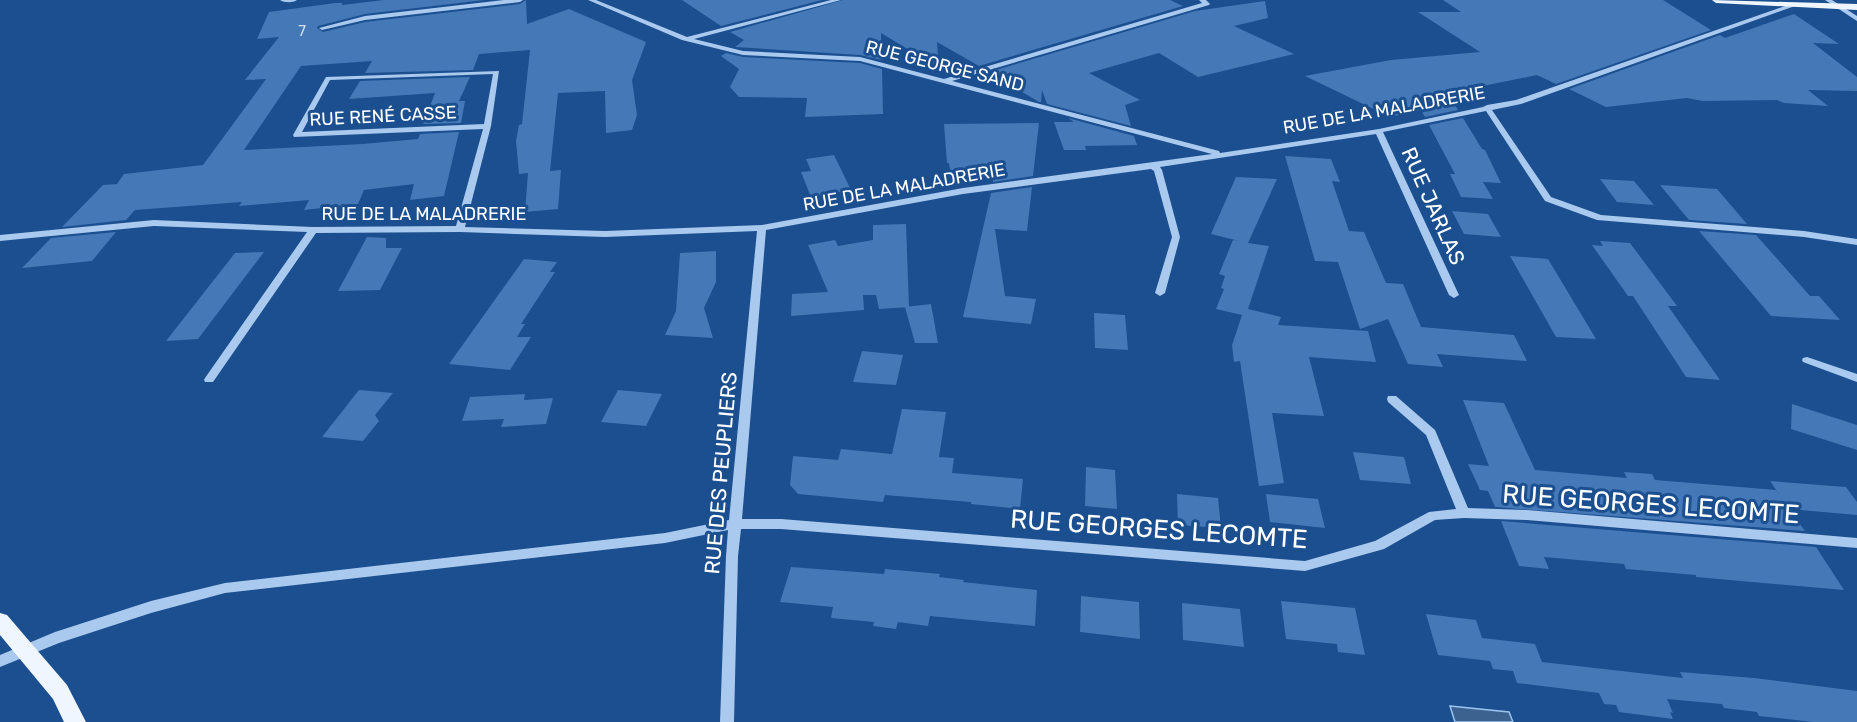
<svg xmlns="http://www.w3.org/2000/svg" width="1857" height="722" viewBox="0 0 1857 722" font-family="Rubik,sans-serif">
	<rect width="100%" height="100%" fill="#1b4f8f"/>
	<path fill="#3c6290" stroke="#9cc4f0" stroke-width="1.5" d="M1450,706L1509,712L1513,722H1455Z"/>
	<path fill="#4478b7" d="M384,0H484L365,14L318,26L317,28L323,32L365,22L520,4L526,0L527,24L569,9L646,42L632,80L637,115L632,130L606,133L605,91L558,93L550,171L561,170L558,209L525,212L528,173L519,174L516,141L519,125L522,124L530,50L479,54L473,70L365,73L372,61L301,66L244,150L363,144L418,139L420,134L459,132L444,196L410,200L414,184L364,190L358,204L304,210L309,200L239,206L242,202L135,210L126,220L62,227L103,185L117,184L124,174L203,165L266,79L245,80L279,37L257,39L269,12L335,3H342V5Z
		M682,0H822L721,26Z
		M843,0H1170L1183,6L979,66L937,42L939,68L881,33L882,60L860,55L735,47L744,40L730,32Z
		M1443,0H1663L1711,30L1556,84L1537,75L1448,93L1458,110L1425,117L1421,110L1390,117L1305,76L1391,60L1480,52L1418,12H1461Z
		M1265,1L1268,18L1234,26L1294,54L1198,77L1159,53L1089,73L1140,100L1125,105L1131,126L1047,104L1042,90L1041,102H1039L989,72L1195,11Z
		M1794,14L1839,44L1813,43L1857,77V91L1808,90L1828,106L1784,103L1777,100L1703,101L1687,98L1606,107L1569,89L1720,35L1725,38Z
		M726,53L743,57L860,63L882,69L883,114L805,117L807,98L739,97L730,87L739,69L721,56Z
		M470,77L459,101H465L461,123L423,124L435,93L349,99L360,81Z
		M1068,118L1134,136L1137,145L1085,146L1086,150H1064L1054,122H1074Z
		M1463,118L1482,149L1485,150L1501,183L1483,182L1493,199L1461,197L1450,174H1455L1429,125Z
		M1039,123L1033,176L993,182V176L951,177L949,163H947L944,124Z
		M834,155L851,190L811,197L801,172L811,171L806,159Z
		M1285,156L1331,159L1340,182L1332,181L1349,231L1364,232L1386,283L1403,284L1421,327L1514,335L1527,361L1437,354L1443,367L1408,364L1388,319L1360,329L1338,262L1315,261Z
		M1236,177L1277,179L1248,243L1269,246L1248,309L1281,317L1278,325L1368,331L1376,362L1309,357L1324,416L1272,413L1284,483L1259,486L1240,361L1234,362L1232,345L1242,315L1216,309L1224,289L1221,288L1225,276L1219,274L1233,240L1239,241L1211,234Z
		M1600,179L1634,181L1654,205L1617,202Z
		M1660,185L1717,189L1747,224L1689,220Z
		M1032,187L1027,231L995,229L1005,296L1036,299L1031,324L963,317L991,193Z
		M1452,211L1488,214L1501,237L1464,234Z
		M906,224L909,307L879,309L876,295H863L864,310L791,316L792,294L828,292L808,245L835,240L838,246L873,240V225Z
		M1699,231L1756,235L1810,296H1819L1840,320L1771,316Z
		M116,232L92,261L22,268L51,238Z
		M367,237L386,238V248H402L380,290L338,291Z
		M1600,241L1630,243L1677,306H1668L1720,380L1686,377L1633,296H1628L1592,245L1603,246Z
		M716,251V282L704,308L713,338L665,335L676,311L680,253Z
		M264,252L198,339L166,341L235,253Z
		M1510,256L1548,259L1596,339L1556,337Z
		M524,259L557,262L550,272H555L521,324H525L517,337H531L510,370L449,364Z
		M931,304L938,343H915L905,307Z
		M1094,313L1125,315L1128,350L1095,348Z
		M862,351L903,355L896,385L853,382Z
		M359,390L393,393L375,415L379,421L363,441L322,437Z
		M618,390L662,394L646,426L601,422Z
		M525,394L524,400L553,398L546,424L501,427L504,419L462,421L470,397Z
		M1463,400L1504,403L1535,470L1627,478L1624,472L1652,474L1655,480L1776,490L1783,500L1770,481L1846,487L1857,502V515L1789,509L1805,531L1495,507L1488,491L1480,490L1468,464L1489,466Z
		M1792,404L1857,425V450L1791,429Z
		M902,409L946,412L939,457L954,458L952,473L1023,479L1020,509L971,504V502L885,495L883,502L798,494L790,485L793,456L838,460L841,449L892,454Z
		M1353,452L1404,457L1411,484L1360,480Z
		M1086,467L1115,470L1117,509L1085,506Z
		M1177,494L1218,498L1221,528L1178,525Z
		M1266,494L1318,499L1325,528L1270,522Z
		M1501,521L1816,547L1844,590L1696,577V575L1626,569L1624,564L1544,557L1549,569L1519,566Z
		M791,567L884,574L885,569L940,574L939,577L964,580L963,582L1037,590L1035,626L930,616L928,626L898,622L896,629L873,626L874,622L831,618L833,607L780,602Z
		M1081,596L1139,602L1140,639L1080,632Z
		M1281,601L1355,608L1365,655L1338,652L1337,644L1286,639Z
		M1182,603L1240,609L1244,647L1183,640Z
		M1426,614L1476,620L1482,638L1535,644L1542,662L1683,678L1680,672L1754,678L1857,691V722H1813L1759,716L1757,712L1724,708L1722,704L1667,699L1673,713L1670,712L1673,719L1619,712L1616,705L1604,704L1599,693L1517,683L1513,671L1493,669L1490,661L1438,655Z"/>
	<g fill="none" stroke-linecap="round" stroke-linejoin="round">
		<path fill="#a9c9ee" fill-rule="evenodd" d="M280,0H297C293,3 284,3 280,0Z
			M504,0H523L520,2L365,20L322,30L319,28L365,16Z
			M588,0H596L687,37L831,0H841L694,39L743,51L860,57L944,79L1202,3L1199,0H1206L1210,4L1209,5L952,81L1219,151L1220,153L1379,129L1483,107L1487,105L1516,100L1791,4H1795V6L1521,104L1492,110L1551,197L1601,215L1804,231L1857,239V245L1804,237L1597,220L1545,201L1486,111L1383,132L1459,295L1454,298L1449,295L1376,134L1160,167L1162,170L1180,237L1165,293L1160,296L1155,293L1172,237L1154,171L1151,169L963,194L766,230L742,519H781L1305,561L1375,541L1429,512L1456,509L1426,435L1388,402L1387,399L1388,396H1396L1435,430L1468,508L1527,510L1857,538V548L1527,520L1464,518L1435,520L1384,549L1305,571L781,529H741L738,556L734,722H720L726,556L728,530L665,543L225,593L151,613L59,643L0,667V655L55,632L151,601L225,583L665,533L729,520L757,231L605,237L460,232L316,233L213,382H205L204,380L205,378L307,232L154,226L0,241V235L154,220L313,227L456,226L483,129L294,137L293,135L326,77L499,71L491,126L465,227L605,231L762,225L963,188L1212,154L860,61L743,55L682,40ZM493,74L484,124L302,132L330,80Z
			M1825,0H1832L1857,16V21Z
			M1807,357L1857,374V382L1803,362L1802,360L1803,358Z"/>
		<path fill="#f0f6ff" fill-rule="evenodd" d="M1712,0L1857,4V10L1716,3Z
			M0,613L7,615L67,685L86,722H64L53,699L0,635Z"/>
	</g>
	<g text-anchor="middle" stroke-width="6" stroke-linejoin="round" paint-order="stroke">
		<g font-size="15" fill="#d0dded">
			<text x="302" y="36">7</text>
		</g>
		<g font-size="18" fill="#fff" stroke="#1b4f8f">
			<text transform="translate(945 66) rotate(14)" y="6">RUE GEORGE SAND</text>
			<text transform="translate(1384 110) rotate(-10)" y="6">RUE DE LA MALADRERIE</text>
			<text transform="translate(383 116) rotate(-3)" y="6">RUE RENÉ CASSE</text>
			<text transform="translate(904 187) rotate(-10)" y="6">RUE DE LA MALADRERIE</text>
			<text x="424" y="220">RUE DE LA MALADRERIE</text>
		</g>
		<g font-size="21" fill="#fff" stroke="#1b4f8f">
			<text transform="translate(1433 206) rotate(66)" y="7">RUE JARLAS</text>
			<text transform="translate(721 473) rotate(-85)" y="7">RUE DES PEUPLIERS</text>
		</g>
		<g font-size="26" fill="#fff" stroke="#1b4f8f">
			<text transform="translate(1651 504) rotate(4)" y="9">RUE GEORGES LECOMTE</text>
			<text transform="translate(1159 529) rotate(4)" y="9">RUE GEORGES LECOMTE</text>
		</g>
	</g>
</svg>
